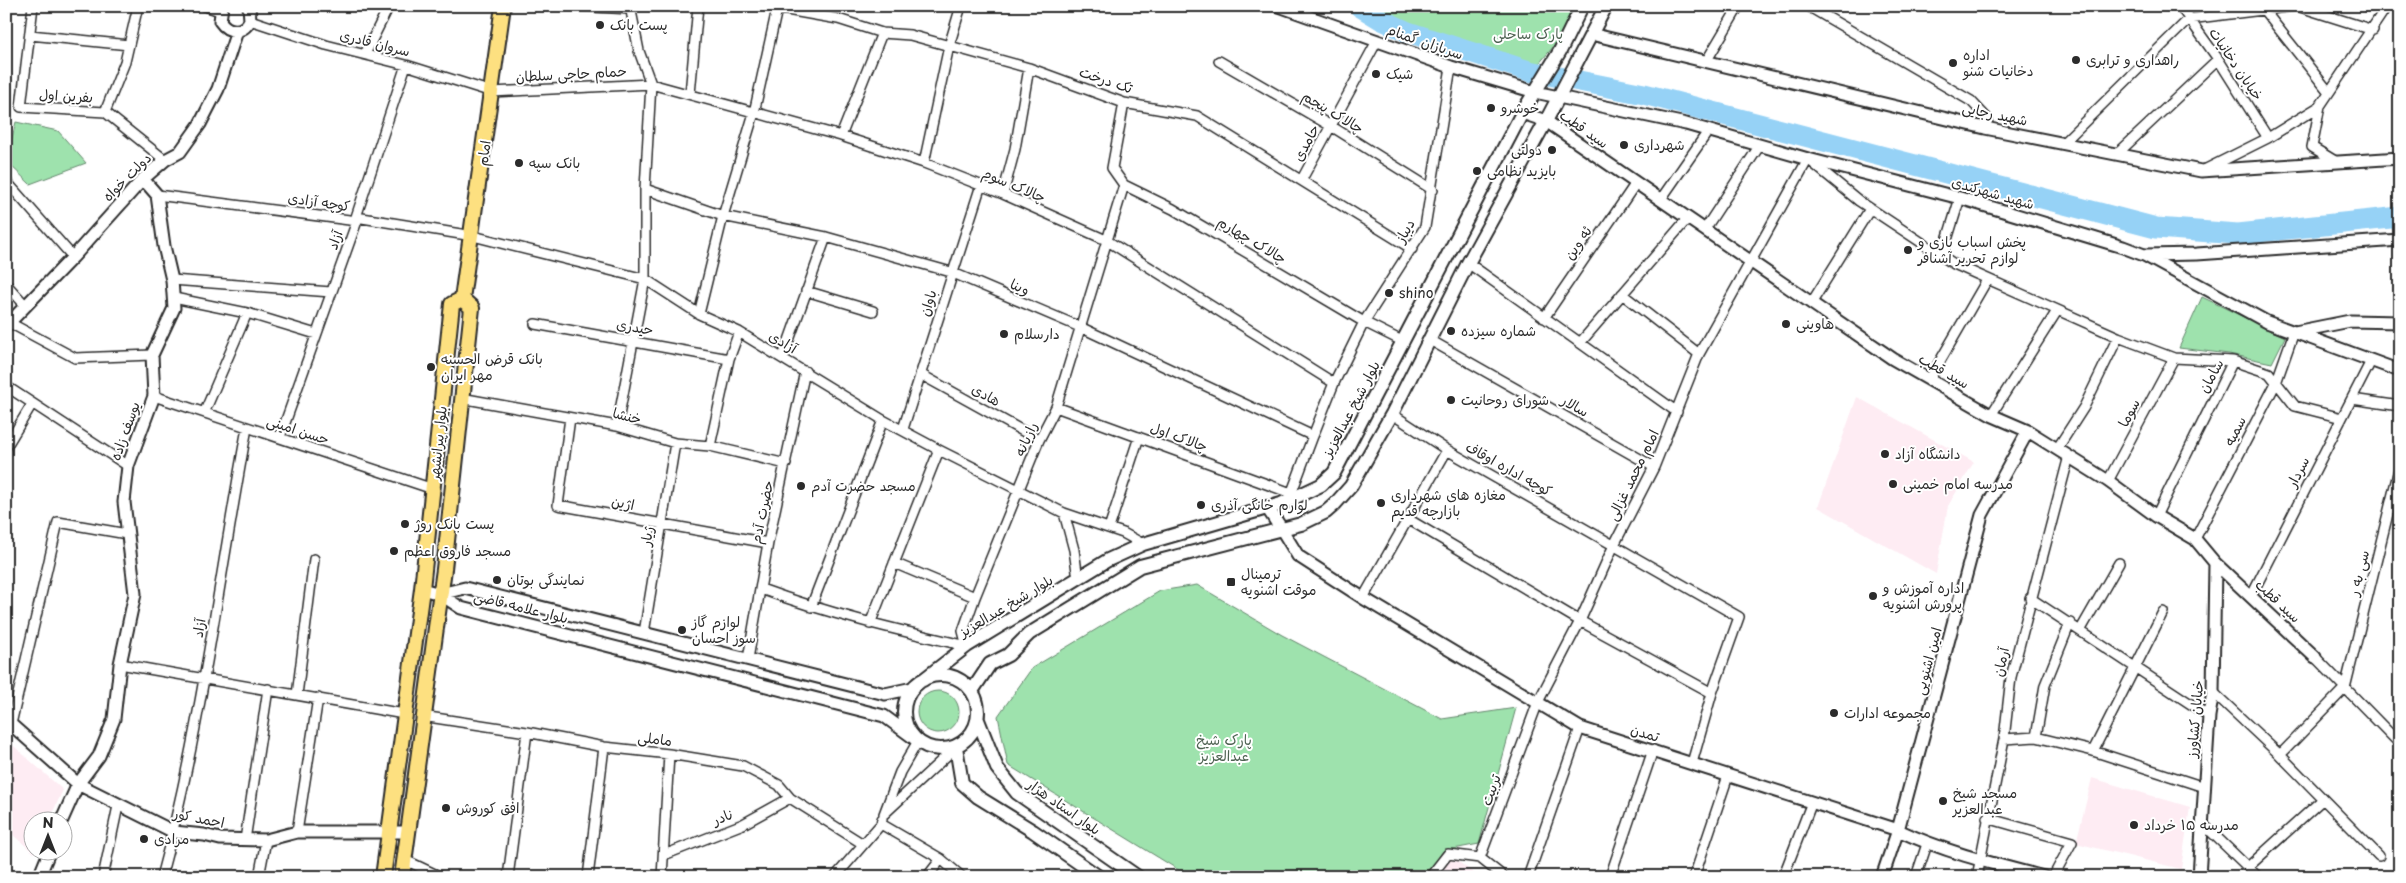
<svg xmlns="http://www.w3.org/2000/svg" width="2406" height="883" viewBox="0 0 2406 883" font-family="'Playpen Sans','Playpen Sans Arabic',sans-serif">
	<rect width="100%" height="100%" fill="#fff"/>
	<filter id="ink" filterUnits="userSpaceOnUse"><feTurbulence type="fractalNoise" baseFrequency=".02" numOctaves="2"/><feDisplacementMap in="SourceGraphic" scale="10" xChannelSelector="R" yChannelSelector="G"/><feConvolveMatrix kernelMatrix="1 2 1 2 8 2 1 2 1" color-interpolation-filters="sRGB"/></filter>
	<g filter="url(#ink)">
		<path fill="#feecf3" d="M1857,397L1974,462L1948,506L1936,574L1818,507Z
			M6,739L63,790L49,820H32V850L35,851L34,853L6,829Z
			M2092,778L2190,807L2181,869L2076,843Z
			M1448,854L1479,877H1432Z"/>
		<path fill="#9ee2ad" stroke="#64866c" d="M1371,6H1575L1554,46L1537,66L1423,31Z
			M16,122L58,131L86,163L30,184L6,161Z
			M2202,297L2285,337L2272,363L2229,354L2179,348Z
			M1197,585L1282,635L1442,719L1516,708L1479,844L1443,851L1425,877H1190L1008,765L998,716L1032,668L1160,591Z
			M917 712a21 21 0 1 1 42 0a21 21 0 1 1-42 0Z"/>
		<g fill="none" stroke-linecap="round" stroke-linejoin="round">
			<path stroke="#96d2f6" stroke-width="21" d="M1359,6L1382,20L1408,32L1529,71L1644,94L2156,228L2238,234L2400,217"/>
			<defs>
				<path id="minor" d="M33,6L21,107L105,112L165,160
					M205,6L220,11
					M574,6L631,9
					M764,6L838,19L882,33L910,35L1029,68L1124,103L1197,116L1412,249
					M1808,6L1971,101L1988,119L1985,128
					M2180,6L2218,59L2268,138
					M2297,6L2373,30
					M2263,9L2329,92
					M250,20L326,45L406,65L492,92L651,84L841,136L924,163L1003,194L1106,240L1334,383
					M30,35L129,45
					M365,54L389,6
					M1707,60L1739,6
					M1219,61L1331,126L1433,190
					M690,94L698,6
					M2320,106L2387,6
					M105,112L125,62L138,6
					M841,136L882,33
					M2062,144L2189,19L2296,6
					M2117,154L2218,59
					M924,163L949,46L961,6
					M2206,169L2268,138L2320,106L2312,147L2335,161
					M1302,179L1377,41
					M6,181L73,257
					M645,189L723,216L826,237L951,272L1080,327L1313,436L1334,383L1364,322L1173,209L1124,185
					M1003,194L1015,149L1029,68
					M157,195L357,221L356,217L473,236L645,279L699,314L739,332L883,420L939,450L1064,513L1123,533L1143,544
					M1661,199L1709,130
					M356,217L406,65
					M1705,229L1760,145
					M1942,256L1960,198
					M1468,263L1677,412
					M172,280L331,292
					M6,284L26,306
					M806,291L873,311
					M1622,294L1699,354
					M174,298L247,313L316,334
					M1812,302L1870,209
					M699,314L723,216L754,113L777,9
					M1544,318L1636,183
					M10,323L75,358L152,355
					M535,324L729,359
					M1430,340L1654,467
					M1404,342L1364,322L1425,227L1451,67
					M1580,343L1688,218
					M783,357L826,237
					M920,374L1039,440
					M1929,380L1987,280
					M6,386L128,466
					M154,396L433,489
					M461,398L617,426L675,443L710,446L786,464
					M2352,399L2400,406
					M1056,407L1291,493
					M205,411L247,313
					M1392,414L1447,450L1739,617L1712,693L1692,763
					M1991,415L2057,311
					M570,418L558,505L768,543
					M617,426L645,279V189L651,84L639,51L630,6
					M903,429L981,185
					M280,437L357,221
					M710,446L729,359L739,332
					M6,447L32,404
					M2057,449L2084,407L2118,337
					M2108,481L2174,358
					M1290,497L1313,436
					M1064,513L1074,550L1078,579
					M2156,516L2233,361L2269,373L2295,406L2342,418
					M1408,519L1580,621L1712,693
					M1109,528L1139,437
					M2195,539L2276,383L2294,332
					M894,563L975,597
					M761,589C829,614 897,630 967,646L963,631L975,597L1039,440L1056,407L1124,185L1112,168L1124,103
					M2251,596L2371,361
					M1363,598L1447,450
					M2030,598L2209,716
					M811,607L883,420
					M870,624L939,450
					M2080,631L2119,563
					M644,633L675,443
					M2315,657L2400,744
					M748,659L768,543L805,371
					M120,664L404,714
					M2213,692L2280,755L2379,856
					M297,695L314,559
					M422,716L527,732L604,747L669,754L743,766L779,785L790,798L863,844
					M11,724L58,522L127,534
					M2036,737L2045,685L2070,623
					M2004,739L2036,737L2093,751L2204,787
					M918,741L900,772L884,814L956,747
					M2093,751L2163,612
					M2280,755L2345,688L2400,465
					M1987,818L2072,842L2053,877
					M881,824L941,859L962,877
					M2203,824L2258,877
					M297,832L318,698
					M245,840L268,689
					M664,855L743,824L790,798
					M1480,858L1538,702L1580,621L1614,545L1654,467L1699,354L1808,159L1859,201L1954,264L2118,337L2174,358L2233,361
					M1480,858L1504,877
					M403,859L441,877
					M2248,867L2323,799
					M103,877L118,806
					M161,877C201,730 219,578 247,428
					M259,877L266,840
					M508,877L527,732
					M588,877L604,747
					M662,877L669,754
					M835,877L881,824L882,819
					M927,877L941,859
					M1430,877L1448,854L1480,858
					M1528,877L1580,728
					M1610,877L1653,750
					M1694,877L1728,776
					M1783,877L1812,802
					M1916,877L1927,844
					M1977,877L2004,739L2011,677L2069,456
					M2399,877L2400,875"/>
				<path id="tertiary" d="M222,6L220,21C228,33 243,34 250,20L249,6
					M1279,6L1451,67L1535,92L1686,124L1808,159L1960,198L2123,247L2144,255L2267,322L2400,371
					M1591,34L1985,128L2201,171L2400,158
					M1522,113L1546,121L1893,359L1991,415L2028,431L2108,481L2156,516L2195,539L2215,563L2315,657
					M2146,255L2197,254L2400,240
					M6,326L73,257L143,179L165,160L180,152L200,124L218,89L237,31
					M2295,332L2350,321L2400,322
					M1282,530L1298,556L1363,598L1580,728L1898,830C1945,852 1994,864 2044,877
					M422,589L440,594L461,608L884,716L918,741
					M440,594L465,588L885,694L913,688
					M6,720L78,784L174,832L204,835L220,839L266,840L297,832H406
					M62,820L78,784L99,756L114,719L120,664L135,594L124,502L128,466L154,396L152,355L174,308L172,280L164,246L157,195L143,179
					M39,877L50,850
					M1882,877L1898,830L1982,515L2028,431
					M2199,877L2209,716L2213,692L2215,563"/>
				<path id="secondary" d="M1267,507L1282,530
					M904 712a37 37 0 1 1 74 0a37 37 0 1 1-74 0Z
					M923,680L967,646L1108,560L1143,544L1281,504L1321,485L1334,473L1522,113L1560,51L1582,6
					M972,691L990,664L1008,655L1029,634L1140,566L1301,524L1326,512L1334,505L1351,486L1392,414L1468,263L1546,121L1606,6
					M978,720L997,768L1017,793L1138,877
					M956,747L962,783L978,797L1033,831L1099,877"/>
				<path id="primary" d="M462,299L503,6
					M383,877L422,589L452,304L462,299
					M402,877L444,569L472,308L462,299"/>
			</defs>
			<use href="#minor" stroke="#2b2b2b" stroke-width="12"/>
			<use href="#tertiary" stroke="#2b2b2b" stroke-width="15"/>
			<use href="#secondary" stroke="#2b2b2b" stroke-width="16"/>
			<use href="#primary" stroke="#2b2b2b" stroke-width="18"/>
			<use href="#minor" stroke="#fff" stroke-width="9"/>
			<use href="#tertiary" stroke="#fff" stroke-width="11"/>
			<use href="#secondary" stroke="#fff" stroke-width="12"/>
			<use href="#primary" stroke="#fde080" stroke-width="14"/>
		</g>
	</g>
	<g fill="#2b2b2b" stroke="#fff" stroke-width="2">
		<circle cx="600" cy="25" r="5"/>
		<circle cx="2076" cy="60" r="5"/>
		<circle cx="1953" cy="63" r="5"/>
		<circle cx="1376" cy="74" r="5"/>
		<circle cx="1491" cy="108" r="5"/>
		<circle cx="1624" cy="145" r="5"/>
		<circle cx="1552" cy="150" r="5"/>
		<circle cx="519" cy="163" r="5"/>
		<circle cx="1477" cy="171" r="5"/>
		<circle cx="1908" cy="250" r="5"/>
		<circle cx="1389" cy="293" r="5"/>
		<circle cx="1786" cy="324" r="5"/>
		<circle cx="1451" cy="331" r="5"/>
		<circle cx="1004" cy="334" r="5"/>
		<circle cx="431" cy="367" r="5"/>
		<circle cx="1451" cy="400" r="5"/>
		<circle cx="1885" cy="454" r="5"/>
		<circle cx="1893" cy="484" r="5"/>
		<circle cx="801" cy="486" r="5"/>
		<circle cx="1381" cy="503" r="5"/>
		<circle cx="1201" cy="505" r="5"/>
		<circle cx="405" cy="524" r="5"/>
		<circle cx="394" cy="551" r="5"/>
		<circle cx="497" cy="580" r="5"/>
		<rect x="1226" y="577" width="10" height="10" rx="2.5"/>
		<circle cx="1873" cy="596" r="5"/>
		<circle cx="682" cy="630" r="5"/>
		<circle cx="1834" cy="713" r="5"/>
		<circle cx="1943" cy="801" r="5"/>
		<circle cx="446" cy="808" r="5"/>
		<circle cx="2134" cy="825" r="5"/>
		<circle cx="144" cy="839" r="5"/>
	</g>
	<g text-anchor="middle" stroke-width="4" stroke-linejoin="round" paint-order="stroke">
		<g font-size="14" fill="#2b2b2b" stroke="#fff" text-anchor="start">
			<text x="610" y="30">پست بانک</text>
			<text x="1963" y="60">اداره<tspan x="1963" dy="16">دخانیات شنو</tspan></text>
			<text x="2086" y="65">راهداری و ترابری</text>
			<text x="1386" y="79">شیک</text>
			<text x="1501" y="113">خوشرو</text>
			<text x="1634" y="150">شهرداری</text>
			<text x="1542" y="155" text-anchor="end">دولتی</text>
			<text x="529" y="168">بانک سپه</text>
			<text x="1487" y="176">بایزید نظامی</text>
			<text x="1918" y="247">پخش اسباب بازی و<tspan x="1918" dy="16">لوازم تحریر آشنافر</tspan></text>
			<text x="1399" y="298">shino</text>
			<text x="1796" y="329">هاوینی</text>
			<text x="1461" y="336">شماره سیزده</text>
			<text x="1014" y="339">دارسلام</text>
			<text x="441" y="364">بانک قرض الحسنه<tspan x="441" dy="16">مهر ایران</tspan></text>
			<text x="1461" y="405">شورای روحانیت</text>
			<text x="1895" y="459">دانشگاه آزاد</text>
			<text x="1903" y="489">مدرسه امام خمینی</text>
			<text x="811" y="491">مسجد حضرت آدم</text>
			<text x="1391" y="500">مغازه های شهرداری<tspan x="1391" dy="16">بازارچه قدیم</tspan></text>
			<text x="1211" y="510">لوارم خانگی آذری</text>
			<text x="415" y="529">پست بانک روژ</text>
			<text x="404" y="556">مسجد فاروق اعظم</text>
			<text x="1241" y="579">ترمینال<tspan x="1241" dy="16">موقت اشنویه</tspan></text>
			<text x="507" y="585">نمایندگی بوتان</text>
			<text x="1883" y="593">اداره آموزش و<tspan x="1883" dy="16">پرورش اشنویه</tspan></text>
			<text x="692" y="627">لوازم گاز<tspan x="692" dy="16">سوز احسان</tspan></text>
			<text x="1844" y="718">مجموعه ادارات</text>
			<text x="1953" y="798">مسجد شیخ<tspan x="1953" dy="16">عبدالعزیر</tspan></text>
			<text x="456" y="813">افق کوروش</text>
			<text x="2144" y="830">مدرسه ۱۵ خرداد</text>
			<text x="154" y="844">مرادی</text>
		</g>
		<g font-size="14" fill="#4e6252" stroke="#fff">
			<text x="1528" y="39">پارک ساحلی</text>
			<text x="1224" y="745">پارک شیخ<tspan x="1224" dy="16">عبدالعزیز</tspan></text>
		</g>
		<g font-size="14" fill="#2b2b2b" stroke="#fff">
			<text transform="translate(1425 42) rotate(19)" y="5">سربازان گمنام</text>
			<text transform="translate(375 43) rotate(14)" y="5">سروان قادری</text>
			<text transform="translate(2236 64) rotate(56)" y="5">خیابان دخانیات</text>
			<text transform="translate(571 74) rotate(-3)" y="5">حمام حاجی سلطان</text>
			<text transform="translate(1106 80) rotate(19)" y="5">تک درخت</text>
			<text transform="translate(66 96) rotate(3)" y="5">بفرین اول</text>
			<text transform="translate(1333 112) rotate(31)" y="5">چالاک پنجم</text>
			<text transform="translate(1995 114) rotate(12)" y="5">شهید رجایی</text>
			<text transform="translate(1584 129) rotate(35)" y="5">سید قطب</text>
			<text transform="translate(1306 143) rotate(-62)" y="5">حامدی</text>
			<text transform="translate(484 153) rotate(-82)" y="5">امام</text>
			<text transform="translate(127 177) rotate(-45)" y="5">دولت خواه</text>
			<text transform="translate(1014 185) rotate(23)" y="5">چالاک سوم</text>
			<text transform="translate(1993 193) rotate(16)" y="5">شهید شهرکندی</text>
			<text transform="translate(319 202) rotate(8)" y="5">کوچه آزادی</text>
			<text transform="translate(1405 231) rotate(-61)" y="5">دیباز</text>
			<text transform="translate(335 240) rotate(-70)" y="5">آزاد</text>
			<text transform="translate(1252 240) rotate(31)" y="5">چالاک چهارم</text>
			<text transform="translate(1578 243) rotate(-56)" y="5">ئه وین</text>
			<text transform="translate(1020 287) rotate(23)" y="5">وینا</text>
			<text transform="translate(928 303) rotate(-73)" y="5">باوان</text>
			<text transform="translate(635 327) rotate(10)" y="5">حیدری</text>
			<text transform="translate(783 342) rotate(31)" y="5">آزادی</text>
			<text transform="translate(1944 371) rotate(30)" y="5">سید قطب</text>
			<text transform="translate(2211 376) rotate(-61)" y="5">سامان</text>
			<text transform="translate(986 395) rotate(29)" y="5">هادی</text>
			<text transform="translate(1575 406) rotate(30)" y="5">سالار</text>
			<text transform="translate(1351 409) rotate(-62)" y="5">بلوار شیخ عبدالعزیز</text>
			<text transform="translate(2129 413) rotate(-62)" y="5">سوما</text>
			<text transform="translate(627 416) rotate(14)" y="5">خنشا</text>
			<text transform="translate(298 430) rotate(18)" y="5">حسن امینی</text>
			<text transform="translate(125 431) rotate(-70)" y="5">یوسف زاده</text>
			<text transform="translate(2235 431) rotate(-63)" y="5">سمیه</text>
			<text transform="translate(1179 437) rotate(20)" y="5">چالاک اول</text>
			<text transform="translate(1026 439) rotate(-66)" y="5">رازیانه</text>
			<text transform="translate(438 443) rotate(-84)" y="5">بلوار پیرانشهر</text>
			<text transform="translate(1509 469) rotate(29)" y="5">کوچه اداره اوقاف</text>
			<text transform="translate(2298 472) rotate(-63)" y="5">سردار</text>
			<text transform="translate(1633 475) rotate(-64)" y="5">امام محمد غزالی</text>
			<text transform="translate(623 503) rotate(11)" y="5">اژین</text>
			<text transform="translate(762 512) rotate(-78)" y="5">حضرت آدم</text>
			<text transform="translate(647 536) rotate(-80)" y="5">ژیار</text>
			<text transform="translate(2359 573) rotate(-76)" y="5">سی به ر</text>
			<text transform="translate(2278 601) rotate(43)" y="5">سید قطب</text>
			<text transform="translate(1006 606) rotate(-31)" y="5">بلوار شیخ عبدالعزیز</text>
			<text transform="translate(521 607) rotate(14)" y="5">بلوار علامه قاضی</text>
			<text transform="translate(199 628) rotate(-81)" y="5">آزاد</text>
			<text transform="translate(1928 661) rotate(-75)" y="5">امین اشنویی</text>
			<text transform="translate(2001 662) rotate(-78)" y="5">آرمان</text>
			<text transform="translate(2195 719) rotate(-85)" y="5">خیابان کشاورز</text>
			<text transform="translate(1645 733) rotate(17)" y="5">تمدن</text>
			<text transform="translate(655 739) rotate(7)" y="5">ماملی</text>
			<text transform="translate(1491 790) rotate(-70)" y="5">تربیت</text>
			<text transform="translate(1064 807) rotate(35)" y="5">بلوار استاد هژار</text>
			<text transform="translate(723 817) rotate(-22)" y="5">نادر</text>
			<text transform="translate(199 818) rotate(11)" y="5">احمد کور</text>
		</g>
	</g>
	<rect width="2406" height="883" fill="none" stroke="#fff" stroke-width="25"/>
	<rect x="12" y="12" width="2381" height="858" fill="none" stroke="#2b2b2b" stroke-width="2" filter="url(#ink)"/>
	<g transform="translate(48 836)"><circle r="24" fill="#ffffff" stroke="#aaaaaa"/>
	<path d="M0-4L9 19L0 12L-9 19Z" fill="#2b2b2b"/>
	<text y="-8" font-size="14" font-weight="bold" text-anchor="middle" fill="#2b2b2b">N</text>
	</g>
</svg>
